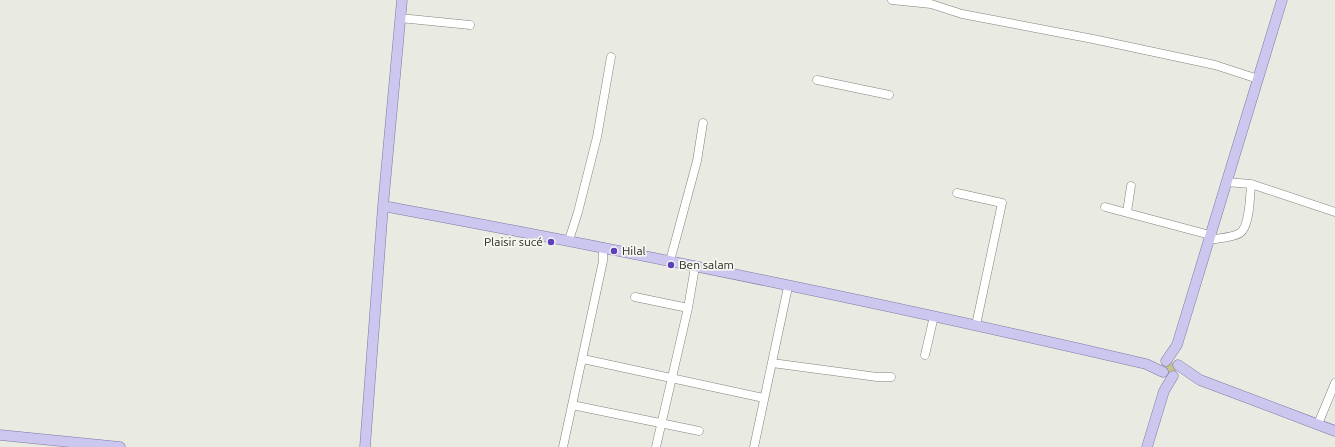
<svg xmlns="http://www.w3.org/2000/svg" width="1335" height="447" viewBox="0 0 1335 447" font-family="Ubuntu,sans-serif">
	<rect width="100%" height="100%" fill="#e9eae2"/>
	<path fill="#c3c48a" d="M1165 368a6 6 0 1 1 12 0a6 6 0 1 1-12 0Z"/>
	<g fill="none" stroke-linecap="round" stroke-linejoin="round">
		<defs>
			<path id="minor" d="M892,0L931,4L962,14L1093,39L1215,65L1258,79
				M400,18L470,25
				M817,80L889,95
				M1226,182L1251,184L1335,212
				M957,193L1002,203L976,325
				M1105,207L1210,235
				M1127,212L1131,186
				M569,240L578,212L597,137L611,57
				M1209,240C1217,238 1233,238 1240,233C1250,226 1250,196 1251,184
				M670,261L697,161L703,123
				M635,297L688,308
				M925,355L934,316
				M583,359L764,398
				M772,363L877,377H891
				M572,405L699,431
				M1318,424L1335,383
				M563,447L603,261V247
				M656,447L688,308L695,267
				M754,447L788,287"/>
			<path id="major" d="M383,206C638,253 893,305 1146,364L1163,372
				M1166,361L1177,345L1282,0
				M1178,365L1200,380L1335,431
				M0,435L120,447
				M365,447L383,206L402,0
				M1147,447L1164,391L1173,376"/>
		</defs>
		<use href="#minor" stroke="#82827b" stroke-width="9"/>
		<use href="#major" stroke="#7e78a2" stroke-width="11"/>
		<use href="#minor" stroke="#fff" stroke-width="8"/>
		<use href="#major" stroke="#ccc7ef" stroke-width="10"/>
	</g>
	<g fill="#5d3fb8" stroke="#f7f7ef" stroke-width="1.5">
		<circle cx="551" cy="242" r="4"/>
		<circle cx="614" cy="251" r="4"/>
		<circle cx="671" cy="265" r="4"/>
	</g>
	<g text-anchor="middle" stroke-width="3.5" stroke-linejoin="round" paint-order="stroke">
		<g font-size="12" fill="#2b2b28" stroke="#f7f7ef" text-anchor="start">
			<text x="543" y="246" text-anchor="end">Plaisir sucé</text>
			<text x="622" y="255">Hilal</text>
			<text x="679" y="269">Ben salam</text>
		</g>
	</g>
</svg>
